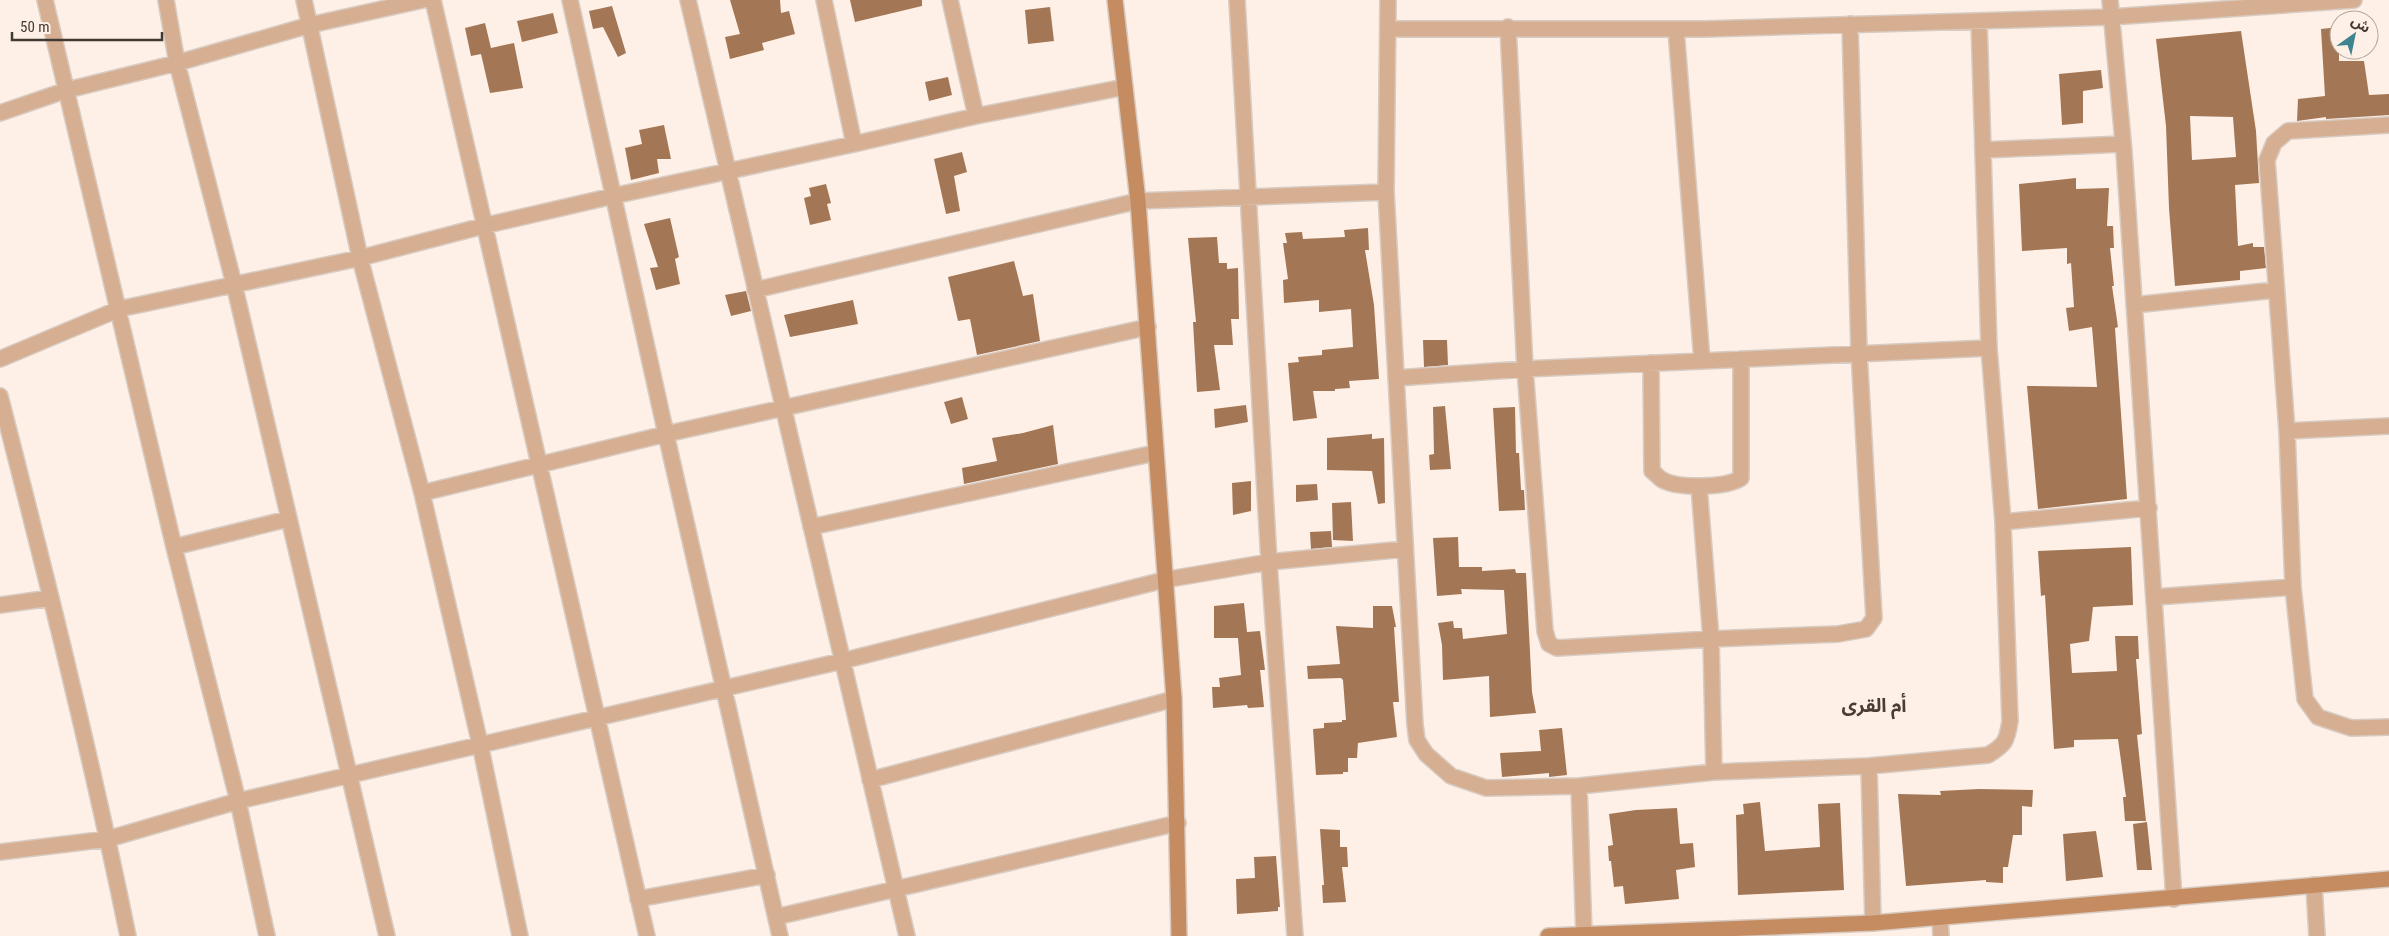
<svg xmlns="http://www.w3.org/2000/svg" width="2389" height="936" viewBox="0 0 2389 936" font-family="'Roboto Condensed','Noto Sans Arabic',sans-serif">
	<rect width="100%" height="100%" fill="#fef0e6"/>
	<path fill="#a37655" fill-rule="evenodd" d="M730,0H780L781,13L789,11L795,34L762,43L764,50L730,59L725,37L740,34Z
		M850,0H922V6L855,22Z
		M612,6L626,53L618,57L603,27L593,29L589,11Z
		M1050,7L1054,41L1028,44L1025,10Z
		M553,13L558,33L522,42L517,21Z
		M485,23L491,48L514,43L523,88L490,93L481,54L471,56L465,28Z
		M2339,27V61H2364L2369,95L2389,94V115L2326,119V117L2297,121L2298,99L2325,96L2321,29Z
		M2241,31L2256,131L2259,183L2235,185L2238,246L2253,243V247H2264L2266,268L2240,271V280L2175,286L2169,208L2166,126L2156,39ZM2190,116L2233,117L2236,157L2192,160Z
		M2101,70L2103,88L2083,91V123L2062,125L2059,74Z
		M948,77L952,95L929,101L925,82Z
		M664,125L671,159H657L659,173L631,180L625,148L642,144L639,130Z
		M962,152L967,172L954,176L960,211L946,214L934,159Z
		M2076,178V189L2109,188L2107,226H2113L2114,248H2110L2114,286H2112L2118,327L2115,328L2127,499L2038,509L2027,386L2097,387L2092,327L2069,331L2066,308L2074,307L2071,263L2067,264V248L2022,251L2019,184Z
		M826,184L831,203L827,204L831,220L810,225L804,198L811,196L809,188Z
		M670,218L679,257L675,259L680,284L656,290L650,268L658,267L644,224Z
		M1368,228L1369,250H1365L1374,305L1379,379L1349,381L1350,388L1335,389V391H1313L1317,418L1293,421L1288,363L1299,362L1298,357L1322,355V350L1353,347L1351,309L1319,312V300L1284,303L1283,280L1288,279L1283,243H1287L1285,233L1302,232L1303,239L1345,237L1344,230Z
		M1217,237L1219,263H1227V269L1238,268L1239,319H1231L1233,345H1214L1220,390L1197,392L1193,322H1196L1188,238Z
		M1014,261L1023,296L1033,294L1040,341L977,355L970,319L958,321L948,277Z
		M746,291L751,311L731,316L725,295Z
		M853,300L858,324L790,337L784,315Z
		M1423,340H1447L1448,365L1424,367Z
		M962,397L968,419L951,424L944,402Z
		M1246,405L1248,422L1215,428L1214,409Z
		M1445,406L1451,469L1430,470L1429,455L1434,454L1433,407Z
		M1515,407L1516,453H1519L1521,490H1524L1525,510L1499,511L1493,408Z
		M1053,425L1058,464L964,484L962,468L997,461L992,438L1023,433Z
		M1372,434V439L1384,438L1385,503L1378,504L1372,471L1327,470V438Z
		M1251,481V511L1233,515L1232,483Z
		M1317,484L1318,500L1296,502V485Z
		M1351,502L1353,541L1333,540L1332,503Z
		M1331,531L1332,547L1311,549L1310,532Z
		M1458,537L1459,567H1482V571L1515,569L1516,573H1526L1532,692L1536,713L1490,717L1489,676L1443,680L1442,645L1438,623L1453,621L1454,628H1462L1463,639L1507,634L1504,590L1461,589L1462,594L1437,596L1433,538Z
		M2131,547L2133,605L2093,607L2089,641L2070,644L2072,673L2117,671L2115,636H2138L2139,659H2136L2142,734L2137,735L2146,821H2125L2123,797H2126L2118,739L2074,740V747L2054,749L2045,595L2041,596L2038,551Z
		M1244,603L1247,632L1260,631L1265,670H1260L1264,707L1248,708L1247,705L1213,708L1212,687H1220L1219,678L1241,675L1238,638H1214V606Z
		M1373,606H1392L1396,627H1394L1399,702H1393L1397,737L1358,743L1357,758H1348V772H1343V774L1316,775L1313,729L1324,728V723L1342,722V720H1346L1343,680L1341,678L1308,679L1307,666L1340,664L1336,626L1373,628Z
		M1562,728L1567,775L1549,777V773L1502,777L1500,753L1541,751L1539,730Z
		M1979,789L2033,790L2032,807L2022,806V835H2013L2008,867H2003V883L1986,882V880L1906,886L1898,794L1941,795L1940,791Z
		M1760,802L1765,851L1820,847L1818,804L1840,803L1844,890L1738,895L1736,815L1744,814L1743,804Z
		M1677,808L1680,844L1693,843L1695,867L1676,870L1679,899L1625,904L1623,886L1614,887L1611,861H1609L1608,846L1613,845L1609,814L1636,810Z
		M2147,822L2152,870H2137L2133,824Z
		M1320,829L1340,830V847H1347L1348,867H1342L1346,902L1323,903L1322,885H1324Z
		M2096,831L2103,877L2066,881L2063,834Z
		M1276,856L1280,907H1278V911L1237,914L1236,879L1255,878L1254,857Z"/>
	<g fill="none" stroke-linecap="round" stroke-linejoin="round">
		<defs>
			<path id="street" d="M45,0L174,547L238,801L267,936
				M166,0L177,63L234,284L387,936
				M304,0L360,258L422,493L480,744L520,936
				M433,0L647,936
				M570,0L666,434L780,936
				M688,0L907,936
				M824,0L854,144
				M950,0L976,116
				M1237,0L1269,562L1295,936
				M1388,0L1386,192L1415,725L1417,740L1426,754L1451,776L1486,788L1579,786L1714,772L1869,766L1988,755C2005,745 2007,741 2010,721L2003,522L1989,348L1525,369L1396,378
				M2110,0L2124,152L2174,899
				M1979,21L1989,348
				M1508,27L1525,369L1545,631L1549,644L1557,648L1711,639L1838,634L1866,629L1874,618L1859,352L1850,24
				M1388,29H1705L2111,17L2354,0
				M1676,29L1702,361
				M0,113L67,90L177,63L310,25L423,0
				M2389,125L2288,131L2274,143L2267,160L2287,431L2293,587L2305,699L2318,717L2351,728L2389,727
				M1983,150L2123,144
				M755,290L1138,201L1386,192
				M2134,305L2275,290
				M0,359L119,309L360,258L483,226L613,196L854,144L976,116L1125,87
				M1651,363L1652,471C1655,473 1658,477 1661,479C1676,489 1726,488 1741,478V359
				M0,396C46,575 91,755 128,936
				M2287,431L2389,426
				M1699,486L1711,639L1714,772
				M422,493L666,434L1148,327
				M2003,522L2149,508
				M811,527L1155,453
				M174,547L288,519
				M2155,597L2293,587
				M0,605L51,598
				M1869,766L1873,923
				M870,780L1174,699
				M1579,786L1584,936
				M0,852L108,839L238,801L842,661L1164,580L1269,562L1405,549
				M2314,885L2317,936
				M638,899L767,875
				M776,917L1178,823
				M1940,918L1941,936"/>
			<path id="secondary" d="M1115,0L1138,201L1174,699L1179,936
				M1548,936L1873,923L2389,879"/>
		</defs>
		<use href="#street" stroke="#d8cbc2" stroke-width="18"/>
		<use href="#secondary" stroke="#d8cbc2" stroke-width="18"/>
		<use href="#street" stroke="#d6af92" stroke-width="15"/>
		<use href="#secondary" stroke="#c58c61" stroke-width="15"/>
	</g>
	<g text-anchor="middle" stroke-width="5" stroke-linejoin="round" paint-order="stroke">
		<g font-size="19" font-weight="bold" fill="#4a3c32" stroke="#fef0e6">
			<text x="1874" y="712">أم القرى</text>
		</g>
	</g>
	<g transform="translate(2354 35) rotate(33)"><circle r="24" fill="#fef0e6" stroke="#b2a79f"/>
	<path d="M0-4L9 19L0 12L-9 19Z" fill="#3f858f"/>
	<text y="-8" font-size="14" font-weight="bold" text-anchor="middle" fill="#403934">ش</text>
	</g>
	<path d="M12 32v8h150v-8" fill="none" stroke="#403934" stroke-width="2.5"/>
	<text x="20" y="32" font-size="15" fill="#403934" stroke="#fef0e6" stroke-width="4" paint-order="stroke">50 m</text>
</svg>
